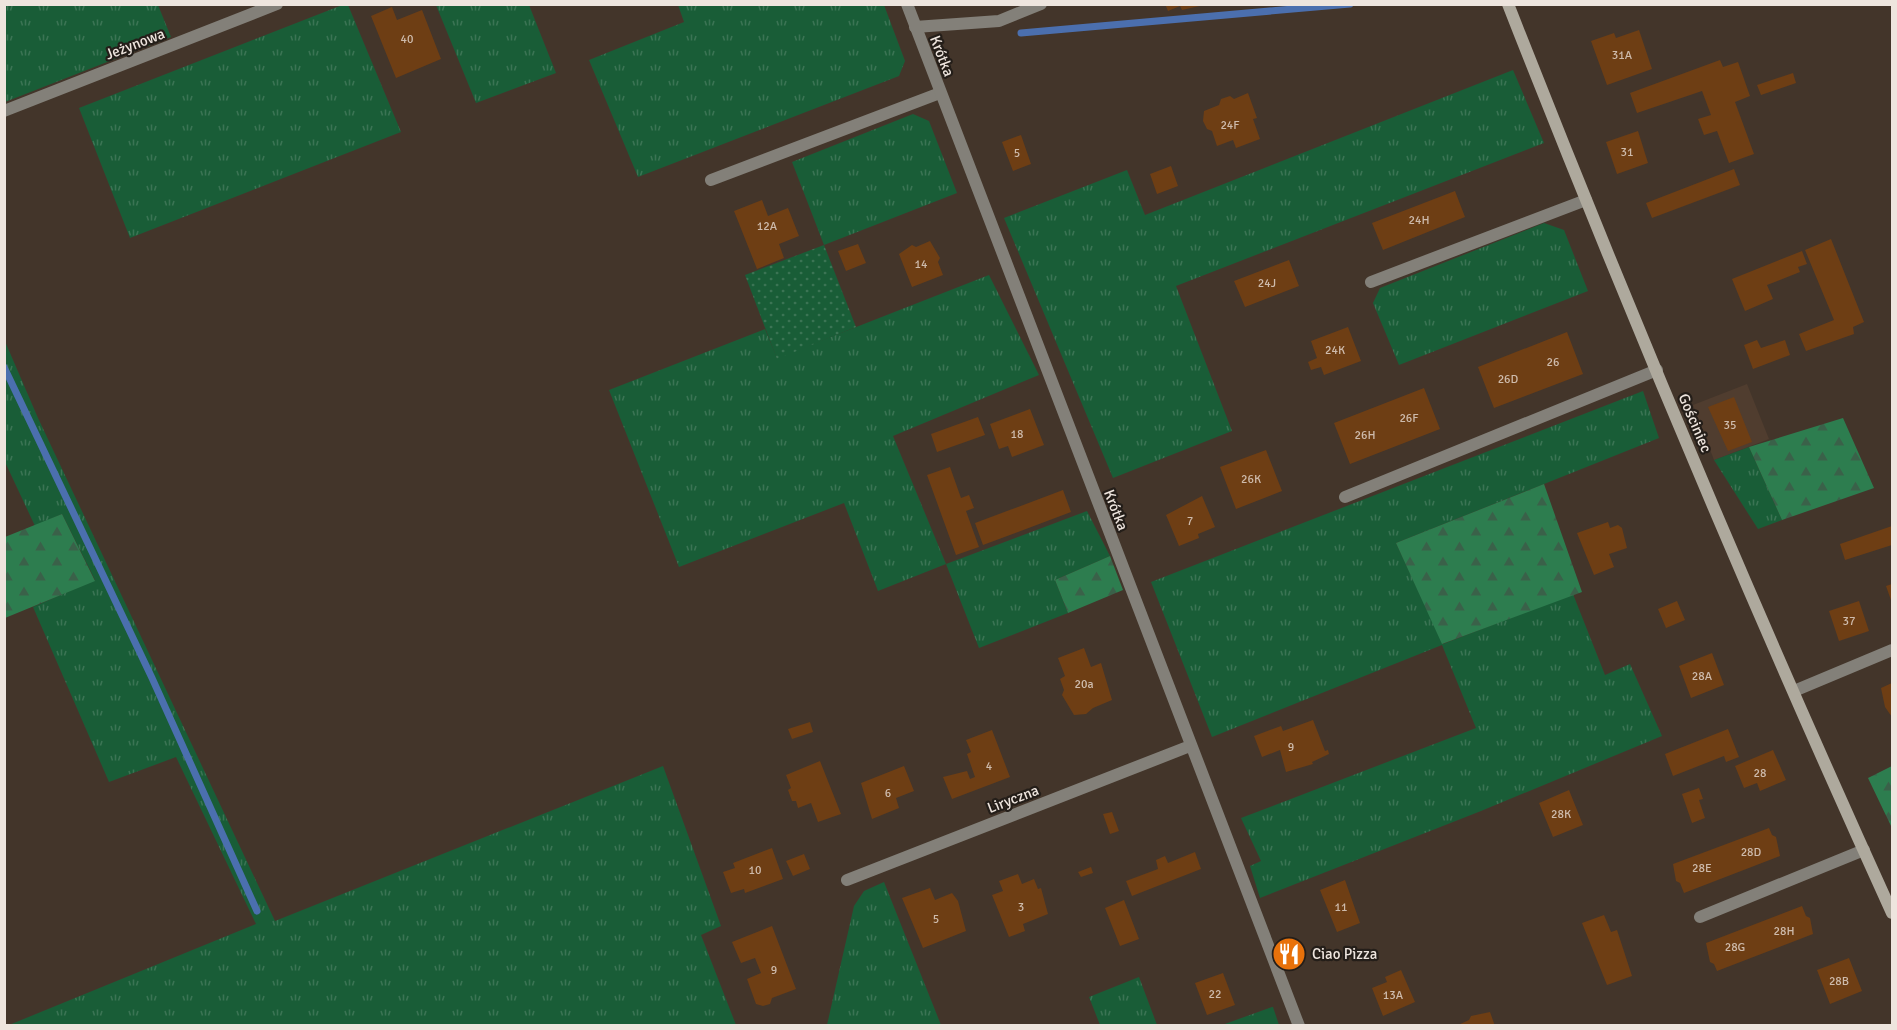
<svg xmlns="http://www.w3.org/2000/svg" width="1897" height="1030" viewBox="0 0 1897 1030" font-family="Signika,sans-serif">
	<defs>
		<pattern id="grass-tufts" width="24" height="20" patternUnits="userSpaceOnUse" patternTransform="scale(1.5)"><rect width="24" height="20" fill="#195d37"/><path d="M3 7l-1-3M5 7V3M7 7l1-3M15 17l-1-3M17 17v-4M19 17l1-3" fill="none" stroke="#3b7454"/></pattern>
		<pattern id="forest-firs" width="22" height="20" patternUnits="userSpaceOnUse" patternTransform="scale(1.5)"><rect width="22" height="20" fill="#2d7d4f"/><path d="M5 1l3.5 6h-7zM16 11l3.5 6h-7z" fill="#3a6149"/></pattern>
		<pattern id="garden-dots" width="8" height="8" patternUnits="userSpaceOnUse" patternTransform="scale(1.5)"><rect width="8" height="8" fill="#195d37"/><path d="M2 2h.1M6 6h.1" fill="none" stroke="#3b7454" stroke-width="1.8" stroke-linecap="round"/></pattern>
	</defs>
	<rect width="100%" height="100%" fill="#43352a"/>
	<path fill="#503d2f" d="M1747,384L1769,439L1714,460L1693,405Z"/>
	<path fill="url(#grass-tufts)" d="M5,4L158,5L171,37L5,102Z
		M345,4L348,5L401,132L130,238L79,108Z
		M436,5H529L556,73L476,103Z
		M884,5L905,61L899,76L638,177L589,60L684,22L678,5Z
		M1513,70L1544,143L1176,286L1232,431L1113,478L1004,218L1127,170L1145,215Z
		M913,114L929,121L957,193L824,245L792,162Z
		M1544,223L1564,230L1588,291L1399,365L1373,303L1380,288Z
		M989,275L1039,375L893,436L946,564L1087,511L1110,556L1055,580L1068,613L979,648L946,564L878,591L844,503L679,567L609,390L765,329L777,358Z
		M4,339L38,418L275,921L663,766L721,926L701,935L736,1025H9L256,924L176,757L109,782L33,607L95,580L62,514L35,526L5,462Z
		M1643,391L1659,438L1396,543L1443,644L1573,594L1605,675L1630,664L1662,736L1481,811L1260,898L1250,866L1261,861L1241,818L1476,728L1442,645L1212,737L1151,582Z
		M1749,447L1782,520L1758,529L1714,460Z
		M884,882L941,1025H827L854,906L864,891Z
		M1139,977L1157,1025H1100L1089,997Z
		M1273,1007L1279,1025H1222L1272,1007Z"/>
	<path fill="url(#forest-firs)" d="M1843,418L1874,488L1782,520L1749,447Z
		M1544,484L1582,592L1442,644L1396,543Z
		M62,514L95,581L5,618V537Z
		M1110,556L1123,590L1068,613L1055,580Z
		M1892,766V828L1868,778Z"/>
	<path fill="url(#garden-dots)" d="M824,245L856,327L777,359L745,275Z"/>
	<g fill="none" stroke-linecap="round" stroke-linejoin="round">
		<path stroke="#4b6fae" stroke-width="7" d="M1021,33L1350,4
			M4,367L152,678L257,911"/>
	</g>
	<path fill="#6e3e14" d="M1165,4H1204V5L1182,10L1180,6L1168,11Z
		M392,7L397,20L422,10L441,59L396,78L371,16Z
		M1639,30L1652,69L1607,85L1591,41L1614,33L1616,38Z
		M1720,60L1723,67L1738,62L1750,96L1735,102L1754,154L1729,163L1717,131L1704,135L1698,119L1711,115L1702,91L1637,113L1630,93Z
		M1793,73L1796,83L1761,95L1757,85Z
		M1248,93L1257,118L1253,119L1260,139L1236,148L1233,140L1217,146L1212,131L1207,129L1203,121L1204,111L1219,105L1221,99L1230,96L1234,99Z
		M1638,131L1648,163L1617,174L1606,142Z
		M1021,135L1031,164L1013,171L1002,142Z
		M1171,166L1178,186L1157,194L1150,174Z
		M1734,169L1740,185L1652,218L1646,203Z
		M1455,191L1465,217L1383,250L1372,223Z
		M762,200L768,216L788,208L799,236L779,244L784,258L757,269L734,211Z
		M1831,239L1864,322L1853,327L1854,334L1806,351L1799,334L1834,320L1805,250Z
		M930,241L940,258L938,262L943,275L912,287L899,254L912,245L916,247Z
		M858,244L866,263L846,271L838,251Z
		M1802,251L1807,264L1798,267L1800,272L1767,285L1773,299L1745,311L1732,279Z
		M1289,260L1299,286L1245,307L1234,281Z
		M1348,327L1361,361L1324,375L1321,367L1311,370L1308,362L1317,358L1311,341Z
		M1567,332L1583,374L1494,408L1478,367Z
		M1757,340L1761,348L1785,340L1790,355L1753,369L1744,345Z
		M1424,388L1440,429L1350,464L1334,423Z
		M1734,397L1752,442L1728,451L1708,407Z
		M1030,409L1044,445L1012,457L1008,446L999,449L990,424Z
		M978,417L985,435L937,452L931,434Z
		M1266,450L1282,491L1236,509L1220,467Z
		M950,467L961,498L969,495L974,508L966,511L979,547L956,555L927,475Z
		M1063,490L1071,512L983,545L975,523Z
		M1202,496L1215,527L1198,534L1199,538L1179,546L1166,515Z
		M1608,522L1610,528L1618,525L1622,528L1627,548L1609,554L1614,567L1594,575L1577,533Z
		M1892,526V545L1845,560L1840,544Z
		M1892,584V603L1886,586Z
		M1677,601L1685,620L1666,628L1658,609Z
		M1859,601L1869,631L1839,641L1829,611Z
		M1084,648L1091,667L1101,663L1112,700L1093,708L1086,714L1074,715L1062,695L1064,690L1060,679L1065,676L1058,658Z
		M1712,653L1724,685L1691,698L1679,666Z
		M1892,683V717L1885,707L1881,688Z
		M1313,720L1325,751L1328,750L1329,754L1312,762L1313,764L1286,772L1280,750L1262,757L1254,736L1281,726L1283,731Z
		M810,722L813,732L792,739L788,729Z
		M1728,729L1739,757L1726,762L1724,756L1673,776L1665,754Z
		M992,730L1010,777L952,799L943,777L967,771L970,779L975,777L967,754L971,752L966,740Z
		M1773,750L1786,780L1760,791L1757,783L1744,788L1735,766Z
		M820,761L841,814L818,822L811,803L798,808L796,801H792L788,790L791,788L786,775Z
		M904,766L914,791L896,798L899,808L872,819L861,783Z
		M1699,788L1703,799L1699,800L1705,818L1692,823L1682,794Z
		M1569,790L1583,825L1553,837L1539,803Z
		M1112,812L1119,831L1110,834L1103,814Z
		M1769,828L1772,835L1776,837L1780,856L1684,893L1680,883L1676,881L1673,864Z
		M772,848L783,879L745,893L744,889L731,893L723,872L735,868L733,863Z
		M1195,852L1201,869L1132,896L1126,881L1158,869L1156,860L1165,856L1168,863Z
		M804,854L810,869L793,876L786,861Z
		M1091,867L1093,873L1081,877L1078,872Z
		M1018,874L1022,884L1034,879L1038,889L1041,888L1048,914L1023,924L1025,931L1009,937L992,895L1003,891L999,881Z
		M1345,880L1360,923L1337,932L1320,890Z
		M930,888L935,900L952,893L958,901L966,931L923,948L902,898Z
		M1124,900L1139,939L1120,946L1105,908Z
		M1802,906L1806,916L1810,918L1813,934L1717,971L1714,964L1710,962L1706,943Z
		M1604,915L1611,932L1617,930L1632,976L1607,985L1582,923Z
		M772,926L796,989L772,998L770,1004L763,1006L756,1004L747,979L761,973L755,958L741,963L732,942Z
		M1849,958L1862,991L1830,1004L1817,970Z
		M1401,970L1415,1002L1383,1016L1372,988L1387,982L1385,977Z
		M1223,973L1235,1005L1207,1015L1195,983Z
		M1490,1012L1495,1026H1456L1469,1020L1471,1016Z"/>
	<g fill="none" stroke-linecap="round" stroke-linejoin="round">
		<path stroke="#838079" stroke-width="12" d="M915,27L999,21L1041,4
			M711,180L940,93
			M1371,282L1586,200
			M1345,497L1657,370"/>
		<path stroke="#838079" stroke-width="12" d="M907,4L1299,1026
			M4,111L277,4
			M1794,691L1892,650
			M847,880L1190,746
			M1700,917L1864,850"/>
		<path stroke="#aea99d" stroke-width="12" d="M1508,4C1628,310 1756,614 1892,913"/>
	</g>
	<defs>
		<symbol id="restaurant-disc" viewBox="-11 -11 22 22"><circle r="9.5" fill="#e8710a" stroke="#241e19"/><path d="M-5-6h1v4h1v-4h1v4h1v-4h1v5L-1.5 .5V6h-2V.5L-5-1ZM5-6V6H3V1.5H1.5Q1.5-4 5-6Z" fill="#fff"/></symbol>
	</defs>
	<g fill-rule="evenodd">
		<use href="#restaurant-disc" x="1270" y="935" width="38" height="38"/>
	</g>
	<g text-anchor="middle" stroke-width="4.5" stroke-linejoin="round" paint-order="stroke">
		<g font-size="12" fill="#cebbac">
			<text x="407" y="43">40</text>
			<text x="1622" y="59">31A</text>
			<text x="1230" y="129">24F</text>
			<text x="1627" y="156">31</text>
			<text x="1017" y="157">5</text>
			<text x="1419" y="224">24H</text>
			<text x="767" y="230">12A</text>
			<text x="921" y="268">14</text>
			<text x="1267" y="287">24J</text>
			<text x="1335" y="354">24K</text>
			<text x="1553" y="366">26</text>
			<text x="1508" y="383">26D</text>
			<text x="1409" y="422">26F</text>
			<text x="1730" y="429">35</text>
			<text x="1017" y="438">18</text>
			<text x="1365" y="439">26H</text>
			<text x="1251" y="483">26K</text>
			<text x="1190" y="525">7</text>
			<text x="1849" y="625">37</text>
			<text x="1702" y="680">28A</text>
			<text x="1084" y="688">20a</text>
			<text x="1291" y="751">9</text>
			<text x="989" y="770">4</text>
			<text x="1760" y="777">28</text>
			<text x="888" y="797">6</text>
			<text x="1561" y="818">28K</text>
			<text x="1751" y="856">28D</text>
			<text x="1702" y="872">28E</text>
			<text x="755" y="874">10</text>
			<text x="1021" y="911">3</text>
			<text x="1341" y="911">11</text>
			<text x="936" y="923">5</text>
			<text x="1784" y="935">28H</text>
			<text x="1735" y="951">28G</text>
			<text x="774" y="974">9</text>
			<text x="1839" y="985">28B</text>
			<text x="1215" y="998">22</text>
			<text x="1393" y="999">13A</text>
		</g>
		<g font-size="15" fill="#eee5de" stroke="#241e19">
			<text transform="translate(135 44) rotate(-21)" y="5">Jeżynowa</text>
			<text transform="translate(942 56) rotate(69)" y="5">Krótka</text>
			<text transform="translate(1695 423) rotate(67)" y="5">Gościniec</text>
			<text transform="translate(1116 510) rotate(69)" y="5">Krótka</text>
			<text transform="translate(1013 799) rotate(-21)" y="5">Liryczna</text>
		</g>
		<g font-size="15" fill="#eee5de" stroke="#241e19" text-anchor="start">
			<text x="1312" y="959">Ciao Pizza</text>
		</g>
	</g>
	<rect width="1897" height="1030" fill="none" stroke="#eee5de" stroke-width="12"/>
</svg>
